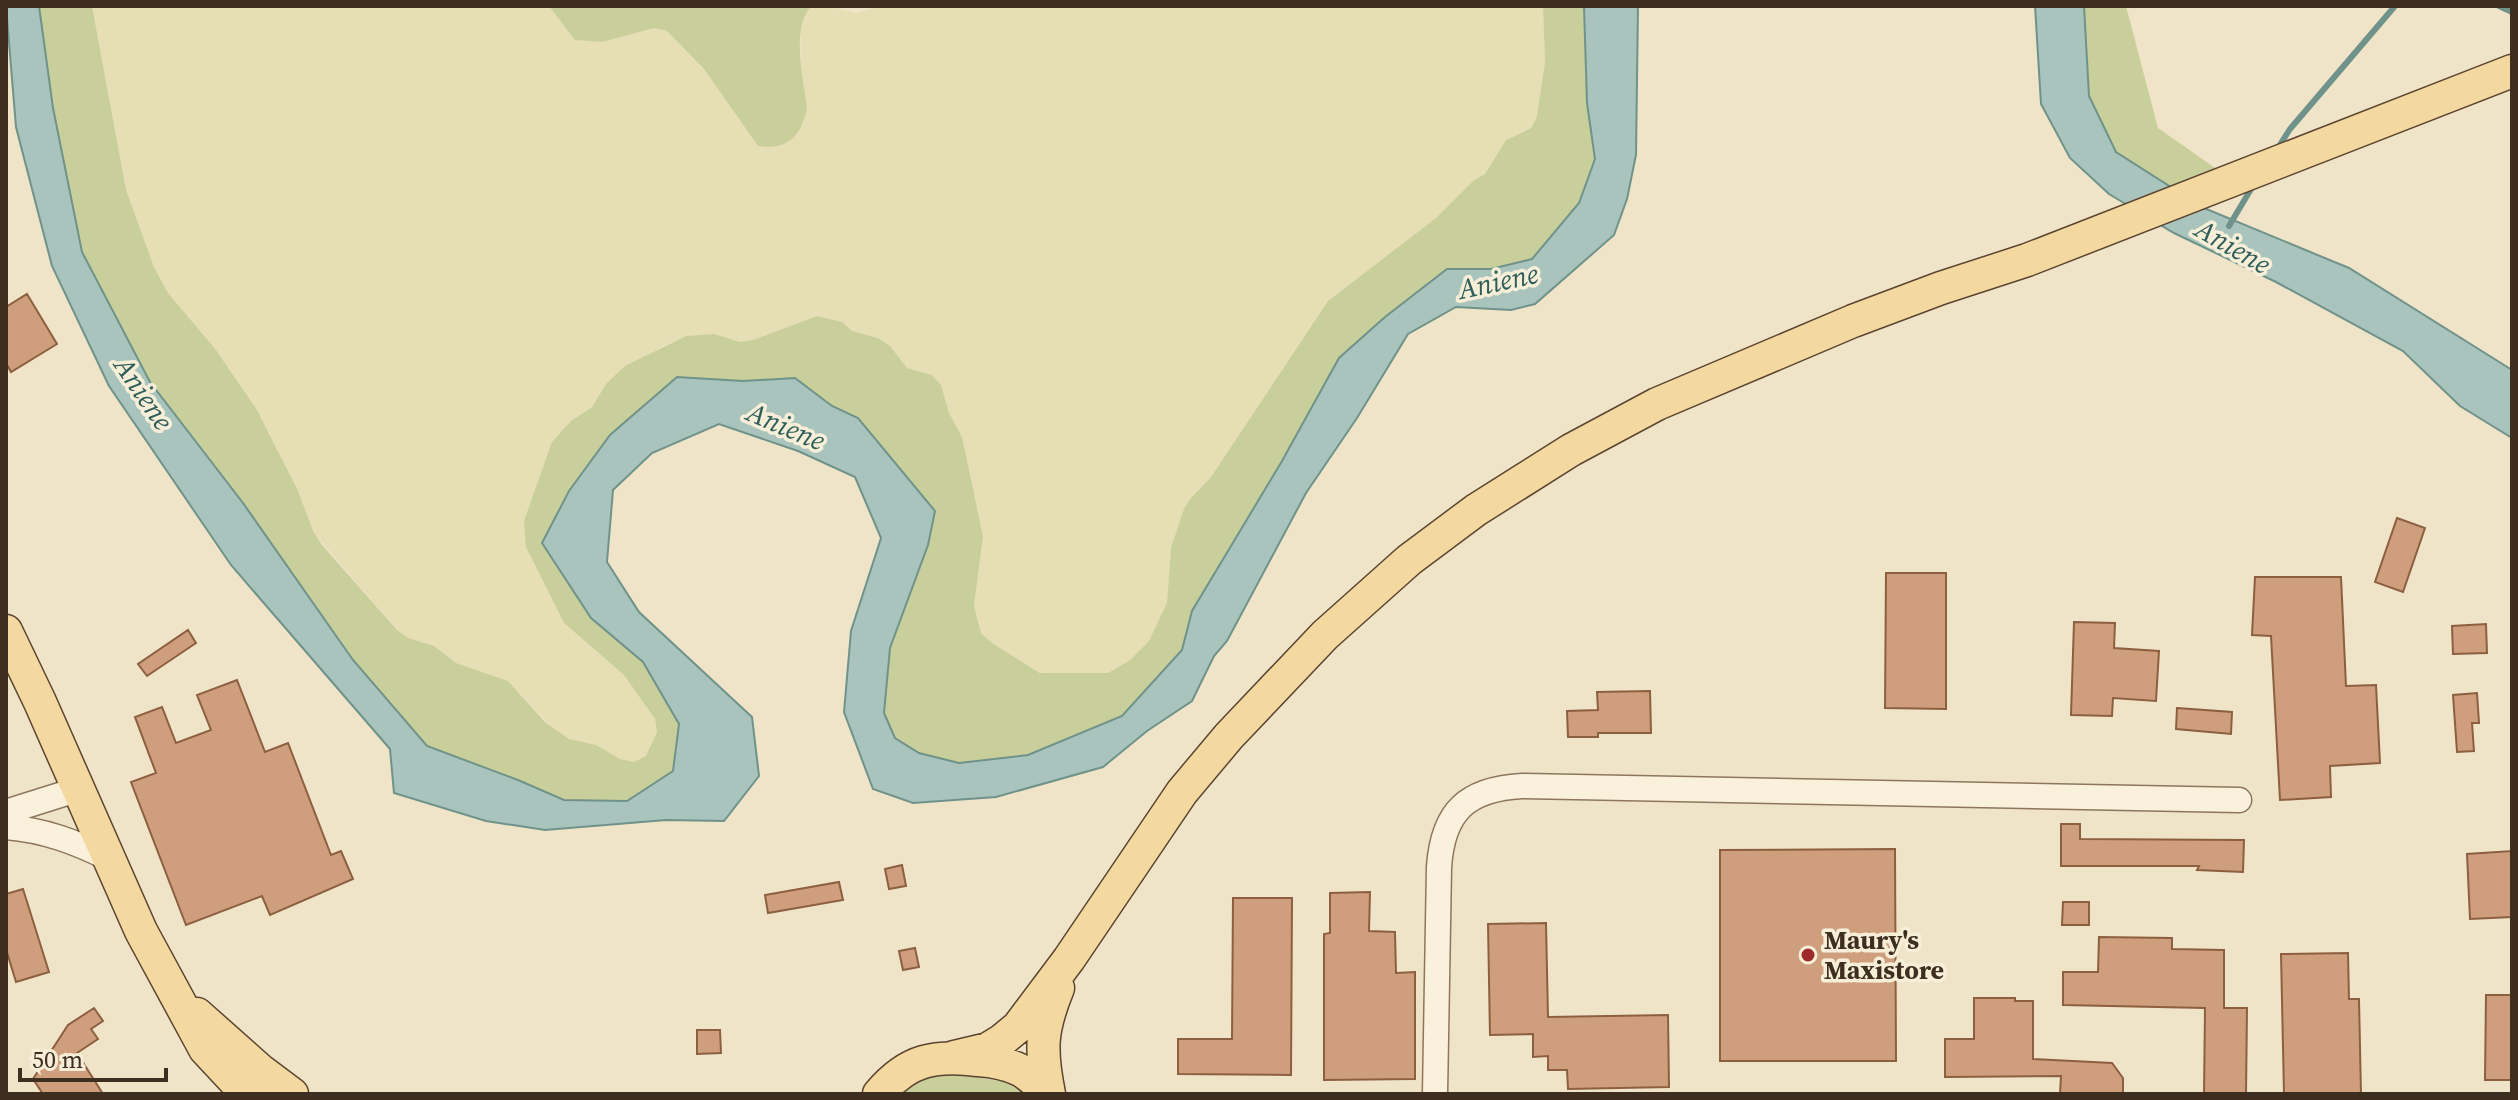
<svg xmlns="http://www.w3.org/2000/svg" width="2518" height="1100" viewBox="0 0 2518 1100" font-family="'Source Serif 4',serif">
	<rect width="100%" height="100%" fill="#f0e4c8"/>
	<path fill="#e6deb5" d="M92,6H549L575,40L602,42L654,28L667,31L704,69L758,146L786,144L797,135L803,122L800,26L805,12L812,6H827L855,13L881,6H1543L1545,62L1537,116L1530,128L1506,140L1485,174L1473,181L1436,218L1328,301L1211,477L1191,498L1171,548L1167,603L1149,641L1130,660L1108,673H1041L992,643L981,633L974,606L983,536L962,437L949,413L941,385L932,375L907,368L890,346L878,338L852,331L842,322L780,331L753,340L740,342L714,334L686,336L661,347L606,384L592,407L571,421L524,521L564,623L624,675L655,719L657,732L653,745L646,756L634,762L620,759L596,746L569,739L557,733L508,681L456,663L434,646L408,639L397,630L314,533L298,491L257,410L216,350L168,293L154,267L126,190Z"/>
	<path fill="#c9cf9b" d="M39,6H92L126,190L154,267L168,293L216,350L257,410L298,491L314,533L323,546L397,630L408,638L434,646L456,663L508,681L546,723L569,739L596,745L620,759L634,762L646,756L657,732L655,719L624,675L564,623L526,547L524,521L552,442L571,421L592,407L606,384L625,366L686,336L714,334L740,342L753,340L817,316L842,322L852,331L878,338L890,346L907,368L932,375L941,385L949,413L962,437L983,536L974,606L981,633L992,643L1040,673H1108L1130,660L1149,641L1167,603L1171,548L1184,509L1191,498L1211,477L1328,301L1436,218L1473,181L1485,174L1506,140L1531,128L1537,116L1545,62L1543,6H1584L1587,103L1595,159L1579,203L1532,259L1491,269H1447L1339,358L1282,461L1192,611L1182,650L1122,716L1028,755L959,763L919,753L895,738L884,713L890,648L928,545L858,418L832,406L795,378L743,381L610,435L569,491L542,543L591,618L643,662L679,724L673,772L627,801L565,800L518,780L427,746L353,660L243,503L150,382L82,252L53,108Z
		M549,6H812C790,25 804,82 807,109C800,137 789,150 758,146L704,69L667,31L654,28L602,42L575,40Z
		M2084,6H2126L2158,128L2218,170L2204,208L2116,152L2089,96Z
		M956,1074L1013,1083L1030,1094H894C907,1077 937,1075 956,1074Z"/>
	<path fill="#a9c4bc" stroke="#6f938a" stroke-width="2" d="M6,6H39L53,108L82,252L150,382L243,503L353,660L427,746L518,780L564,800L627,801L673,771L679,724L643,662L591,618L542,543L569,491L610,435L677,377L743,381L795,378L832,406L858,418L935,511L928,545L890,648L884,713L895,738L919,753L959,763L1028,755L1122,716L1182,650L1192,611L1282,461L1339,358L1385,317L1447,269H1491L1532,259L1579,203L1595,159L1587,103L1584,6H1638L1636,155L1627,199L1614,235L1535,304L1511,310L1456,307L1408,334L1357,418L1306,493L1227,641L1214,656L1192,701L1147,731L1103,767L996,797L913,803L873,789L844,712L851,631L881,538L855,477L798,451L719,424L652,453L613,490L607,562L639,612L752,717L759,776L724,821L666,820L545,830L486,821L394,793L390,749L231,565L109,386L52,266L16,127Z
		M2035,6H2084L2089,96L2116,152L2204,208L2349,268L2512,370V438L2460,406L2403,351L2276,282L2174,233L2109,194L2070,158L2041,104Z"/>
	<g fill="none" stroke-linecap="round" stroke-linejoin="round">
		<path stroke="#6f938a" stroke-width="6" d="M2499,6L2512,12
			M2276,151L2290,129L2395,6
			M2229,226L2254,184"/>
	</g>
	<path fill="#cf9f7d" stroke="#8d5f41" stroke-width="2" d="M27,294L57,344L11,372L6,363V307Z
		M2397,518L2425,528L2403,592L2375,582Z
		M1886,573H1946V709L1885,708Z
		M2255,577H2341L2346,686L2376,685L2380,763L2330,766L2331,797L2280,800L2271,636L2252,635Z
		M2074,622L2115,623L2114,648L2159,651L2156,701L2113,698L2112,716L2071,715Z
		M2486,624L2487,653L2453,654L2452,626Z
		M188,630L196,643L147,676L138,664Z
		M237,680L265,752L288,743L331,855L341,851L353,879L270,915L262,896L186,925L131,782L156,773L135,717L162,707L176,743L211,730L197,695Z
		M1650,691L1651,733H1598V737H1568L1567,711L1598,710L1597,692Z
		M2477,693L2479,723H2472L2474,751L2457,752L2453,695Z
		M2177,708L2232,712L2231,734L2176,729Z
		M2061,824H2080V839L2244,840L2243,872L2197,870L2199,866H2061Z
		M1895,849L1896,1061H1720V850Z
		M2512,851V917L2470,919L2467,854Z
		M902,865L906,886L889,889L885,869Z
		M839,882L843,900L768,913L765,895Z
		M23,889L49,972L16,982L6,949V894Z
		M1370,892L1369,931L1395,932L1396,973L1415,972V1079L1324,1080V934L1330,933V893Z
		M1233,898H1292L1291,1075L1178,1074V1039H1232Z
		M2063,902H2089V925H2062Z
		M1546,923L1548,1017L1668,1015L1669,1087L1568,1089L1567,1070H1548V1056L1533,1057V1034L1490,1035L1488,924Z
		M2099,937L2172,938V949L2224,950V1008H2247L2246,1094H2204L2205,1008L2063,1005V972H2098Z
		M915,948L919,967L903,970L899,951Z
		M2348,953L2349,999H2359L2361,1094H2284L2281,954Z
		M2486,995H2512V1080H2485Z
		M1974,998H2015V1001H2033V1059L2112,1063L2123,1078V1094H2060L2061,1076L1945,1077V1039H1974Z
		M94,1008L103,1021L91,1029L98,1039L77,1053L103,1094H43L33,1079L68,1025Z
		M697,1030H720L721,1053L697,1054Z"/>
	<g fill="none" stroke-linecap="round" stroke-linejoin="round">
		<defs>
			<path id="minor" d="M6,812L79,789
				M6,827C44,830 76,842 110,859
				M1435,1094L1439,867C1443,811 1467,789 1522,786L2239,800"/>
			<path id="major" d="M6,631L40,702L141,931L205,1049L247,1094
				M197,1014L260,1070L292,1094
				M954,1057L988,1049L1001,1041L1018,1027L1069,959L1182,792L1229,736L1325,635L1409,560L1476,510L1571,450L1657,404L1853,321L1941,288L2027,260L2512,71
				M879,1094C908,1059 935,1055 978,1060C992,1061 1008,1064 1020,1070C1031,1076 1040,1086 1049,1094
				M1049,1094C1040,1049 1041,1030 1058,988"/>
		</defs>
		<use href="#minor" stroke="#8d765c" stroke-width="27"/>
		<use href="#major" stroke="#5b4430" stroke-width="35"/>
		<use href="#minor" stroke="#faf1dc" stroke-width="24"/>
		<use href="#major" stroke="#f3d9a0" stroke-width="32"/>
	</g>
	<circle fill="#9e2a2b" stroke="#f7eed8" stroke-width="3" cx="1808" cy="955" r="8"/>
	<g text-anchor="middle" stroke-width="7" stroke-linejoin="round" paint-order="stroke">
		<g font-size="26" font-weight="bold" fill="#3d2e20" stroke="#f7eed8" text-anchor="start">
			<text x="1824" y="949">Maury's<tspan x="1824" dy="30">Maxistore</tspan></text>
		</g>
		<g font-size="28" font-style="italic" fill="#2f5d5a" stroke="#f7eed8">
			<text transform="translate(2233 246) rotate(30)" y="10">Aniene</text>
			<text transform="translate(1498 281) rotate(-12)" y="10">Aniene</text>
			<text transform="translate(144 393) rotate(56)" y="10">Aniene</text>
			<text transform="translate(786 426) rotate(23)" y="10">Aniene</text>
		</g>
	</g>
	<rect width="2518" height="1100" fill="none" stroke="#3d2e20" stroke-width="16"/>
	<path d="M20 1068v12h146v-12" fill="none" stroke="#3d2e20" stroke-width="4"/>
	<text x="32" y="1068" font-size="24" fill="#3d2e20" stroke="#f7eed8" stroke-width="6" paint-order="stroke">50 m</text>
</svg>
